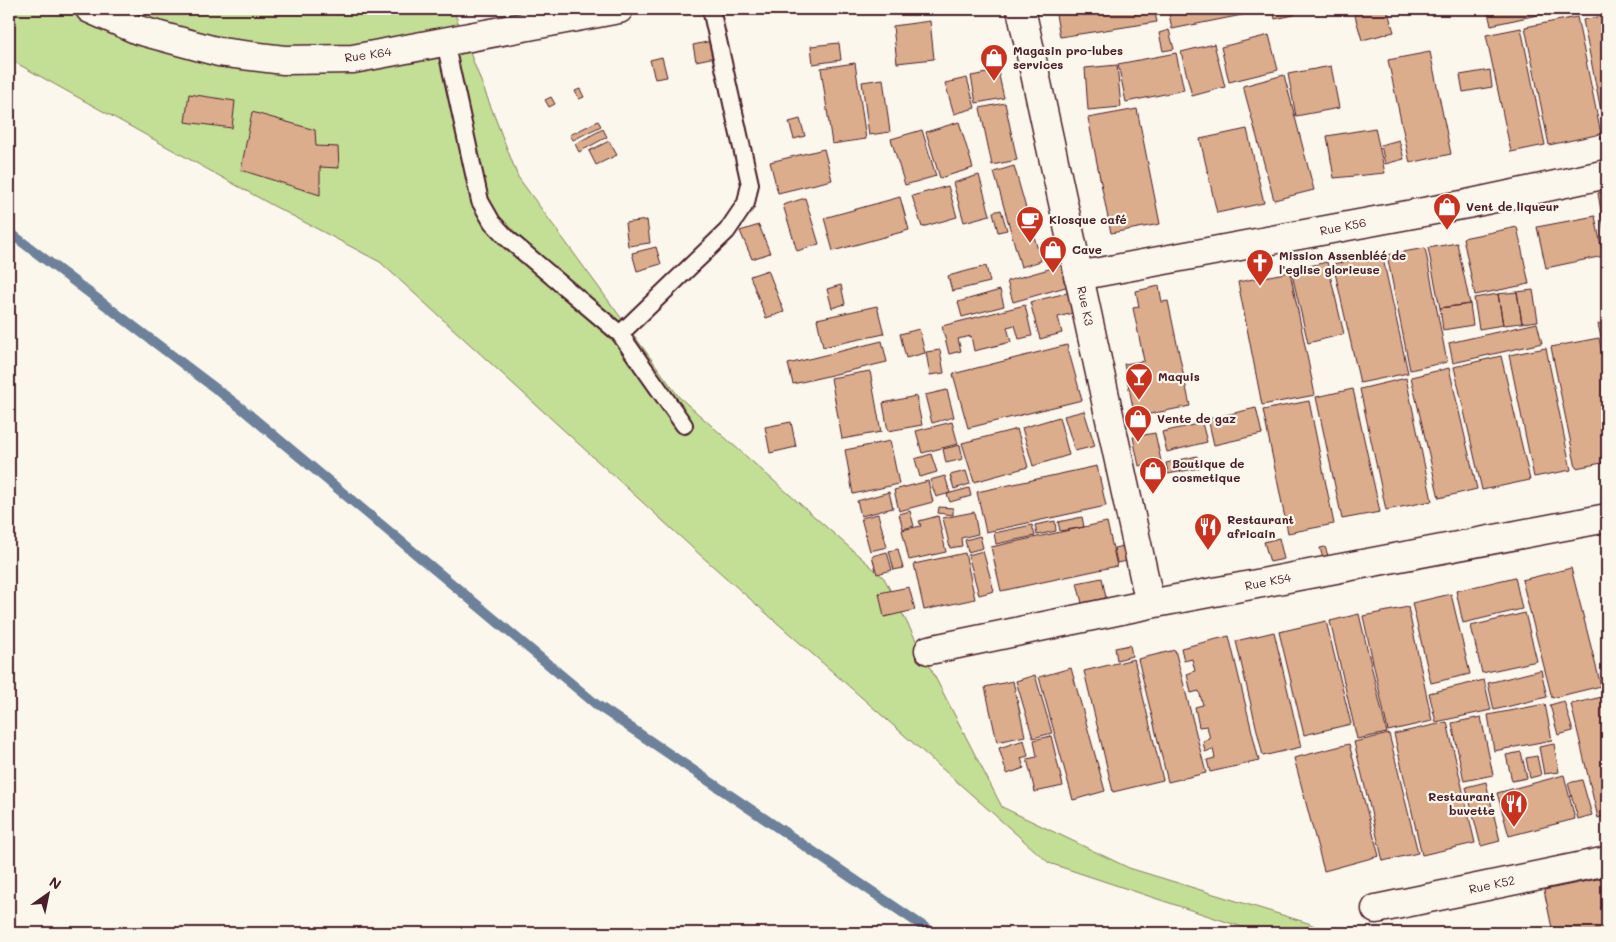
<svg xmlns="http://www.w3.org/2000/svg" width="1616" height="942" viewBox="0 0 1616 942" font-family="Mali,sans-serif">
	<rect width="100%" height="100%" fill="#fbf7ec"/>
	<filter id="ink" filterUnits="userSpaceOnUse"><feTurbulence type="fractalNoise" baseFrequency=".02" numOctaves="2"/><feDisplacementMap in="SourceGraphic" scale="10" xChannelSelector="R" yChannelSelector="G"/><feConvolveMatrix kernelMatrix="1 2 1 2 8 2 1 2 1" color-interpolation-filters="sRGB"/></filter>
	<g filter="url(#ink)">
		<path fill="#c3de95" stroke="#867e60" d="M9,9H453L518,177L679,397L884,578L1002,807L1129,868L1308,923L1330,933H1260L1049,863L698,553L380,262L270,204L9,59Z"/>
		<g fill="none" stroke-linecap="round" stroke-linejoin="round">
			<path stroke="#6d819b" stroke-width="10" d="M9,232L240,407L597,705L933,933"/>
		</g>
		<path fill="#dbad8c" stroke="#4a1f2b" d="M1055,9H1154L1157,22L1060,37Z
			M1168,9H1257V12L1172,29Z
			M1273,9H1293L1294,15L1275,19Z
			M1353,9H1387L1394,32L1362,40Z
			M1487,9H1565L1491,25Z
			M1607,15V130L1605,131L1583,20Z
			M1577,17L1601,134L1549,145L1525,27Z
			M930,21L934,59L897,63L893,26Z
			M1521,28L1545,145L1511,152L1486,35Z
			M1169,30L1174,49L1163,51L1159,33Z
			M1269,35L1278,70L1229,82L1221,47Z
			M716,40L720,56L696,61L693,45Z
			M839,43L841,60L813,64L811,46Z
			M1214,44L1225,87L1192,96L1181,52Z
			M1430,52L1451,154L1410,163L1388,60Z
			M1176,53L1184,90L1126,102L1118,64Z
			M662,57L667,77L655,79L650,60Z
			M855,63L866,139L832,144L821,68Z
			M1117,65L1121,107L1088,110L1085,68Z
			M1331,66L1339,108L1296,116L1288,74Z
			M1490,70L1492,87L1463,92L1460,75Z
			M998,71L1004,98L976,103L971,76Z
			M1284,75L1314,190L1274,200L1243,86Z
			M967,78L975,108L954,114L945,83Z
			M883,79L890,132L869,135L862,82Z
			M580,89L584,97L579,99L575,91Z
			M189,94L235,101L232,128L185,122Z
			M551,97L555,104L549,107L545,100Z
			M1005,103L1017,160L992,165L980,108Z
			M1137,109L1160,224L1111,233L1088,118Z
			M252,112L315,130L316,146L338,147L339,168L320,167V195L241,170Z
			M800,119L805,136L794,139L789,122Z
			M598,121L601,126L573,140L570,135Z
			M959,122L973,168L940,178L926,132Z
			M1375,128L1385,173L1334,178L1327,136Z
			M603,129L607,137L579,152L575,144Z
			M1247,129L1264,203L1217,213L1200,139Z
			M922,130L936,176L905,185L891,139Z
			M1607,136V152H1604L1601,137Z
			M1399,140L1404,159L1385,164L1381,145Z
			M609,141L617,155L596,165L589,151Z
			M824,149L832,180L778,193L770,162Z
			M1014,166L1041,261L1021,267L994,172Z
			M979,175L990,215L964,222L953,183Z
			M948,186L957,217L922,227L912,196Z
			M1607,192V247L1598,193Z
			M900,197L909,230L833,251L824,218Z
			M805,198L819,244L797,251L783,205Z
			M1001,210L1007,230L998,232L993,212Z
			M1038,214L1042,229L1034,231L1031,215Z
			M1595,216L1603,256L1546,268L1537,227Z
			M647,220L650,243L628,246L625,223Z
			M759,225L770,253L752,259L740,231Z
			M1517,227L1529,284L1475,295L1463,238Z
			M1457,243L1470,304L1440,308L1428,248Z
			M656,247L661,264L637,271L632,253Z
			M1425,248L1447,362L1410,370L1387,255Z
			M1382,254L1408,373L1360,383L1333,264Z
			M1327,262L1344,334L1308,343L1291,270Z
			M1063,265L1069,286L1013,302L1007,281Z
			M986,266L990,282L952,291L948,276Z
			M768,270L784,312L766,318L750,276Z
			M1290,272L1315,395L1262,405L1238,282Z
			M841,285L845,304L832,308L827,289Z
			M1159,286L1162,302L1168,301L1190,406L1135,417L1124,364L1144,361L1133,308L1139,307L1136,291Z
			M1000,290L1004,306L962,317L958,302Z
			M1533,290L1538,321L1522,323L1517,292Z
			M1071,292L1077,312L1058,317L1062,333L1040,339L1030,302Z
			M1517,292L1522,323L1503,325L1498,294Z
			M1498,294L1503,325L1479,329L1474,298Z
			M1470,304L1473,325L1443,330L1440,308Z
			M1025,305L1032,336L1019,339L1015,325L1007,327L1011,342L974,351L971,336L958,339L961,351L949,354L942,326Z
			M877,306L884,334L823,347L817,319Z
			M1537,323L1542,343L1453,363L1449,343Z
			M1607,323V364L1598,324Z
			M919,329L925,353L906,358L900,334Z
			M1599,338L1607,377V462L1576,468L1551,347Z
			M882,341L887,362L793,384L788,364Z
			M1067,345L1082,400L968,428L953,374Z
			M1546,348L1571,470L1534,477L1509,355Z
			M940,350L944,373L930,375L926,352Z
			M1501,356L1530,480L1482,490L1454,367Z
			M1449,368L1477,489L1439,498L1411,377Z
			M870,371L881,432L842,439L831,378Z
			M1406,378L1432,501L1386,510L1360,389Z
			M1353,389L1380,512L1342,519L1316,397Z
			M947,390L954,417L932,423L925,395Z
			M916,396L922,425L888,431L883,403Z
			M1309,401L1334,524L1288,533L1263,410Z
			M1256,408L1262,434L1214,445L1208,419Z
			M1084,411L1095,446L1075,451L1064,416Z
			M1059,417L1069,455L1033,466L1022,428Z
			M791,422L796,447L770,453L765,427Z
			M952,422L958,444L922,453L916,431Z
			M1202,423L1207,442L1167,452L1162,432Z
			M1017,429L1028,467L974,482L962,443Z
			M1155,433L1161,461L1139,466L1133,437Z
			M890,441L899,484L853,494L845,450Z
			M960,445L963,459L946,463L943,449Z
			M931,454L937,472L920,477L915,459Z
			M1197,456L1199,468L1168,474L1166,463Z
			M1097,466L1106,506L986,532L977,492Z
			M966,471L970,484L954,489L950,475Z
			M945,476L950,493L936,497L930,480Z
			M928,481L933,502L899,511L894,490Z
			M969,488L971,496L950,502L947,494Z
			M889,492L893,508L861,516L857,501Z
			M939,507L953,508V515L938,513Z
			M910,511L914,526L903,529L899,514Z
			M974,512L978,534L961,538L962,546L950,548L943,518Z
			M878,514L887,547L870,551L861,518Z
			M938,516L946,552L909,560L902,530L921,526L919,521Z
			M1082,517L1084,527L1060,531L1058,522Z
			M1055,521L1056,531L1037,535L1035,525Z
			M1107,522L1117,566L1001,591L991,547Z
			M1032,525L1035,536L996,544L994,533Z
			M980,536L983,548L968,552L965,540Z
			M1279,538L1284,559L1270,562L1264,542Z
			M1124,546L1128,561L1117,563L1114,548Z
			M1325,547L1330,561L1324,562L1320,548Z
			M898,549L903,568L894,570L889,551Z
			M983,551L994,591L979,595L968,555Z
			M887,552L892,570L877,574L872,556Z
			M965,553L975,599L924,610L914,564Z
			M1571,568L1601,686L1552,698L1522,580Z
			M1515,577L1522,609L1463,623L1456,591Z
			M1102,578L1106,598L1082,603L1077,583Z
			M909,587L915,610L884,617L879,593Z
			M1451,594L1470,674L1431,683L1412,603Z
			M1408,607L1432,721L1388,731L1363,616Z
			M1525,613L1537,661L1482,673L1471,626Z
			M1359,614L1387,733L1357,739L1330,621Z
			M1326,621L1351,724L1304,735L1279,632Z
			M1274,632L1301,747L1263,756L1236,641Z
			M1229,636L1259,761L1210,772L1207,760L1215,758L1213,749L1205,752L1203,741L1210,739L1207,726L1199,727L1195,707L1203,705L1199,691L1191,693L1187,674L1195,671L1192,659L1184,661L1181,648Z
			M1130,645L1132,656L1117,660L1115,648Z
			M1175,650L1206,773L1168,782L1138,659Z
			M1134,659L1163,780L1113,792L1084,671Z
			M1071,668L1105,791L1073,800L1039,677Z
			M1541,670L1547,697L1494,710L1488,683Z
			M1035,675L1052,733L1033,738L1016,681Z
			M1484,680L1491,710L1436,722L1429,693Z
			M1013,681L1025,736L997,742L985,687Z
			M1602,697L1607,721V815L1598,818L1571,704Z
			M1564,701L1573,731L1558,735L1550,705Z
			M1545,704L1552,740L1494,751L1488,715Z
			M1481,717L1493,775L1464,781L1452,723Z
			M1447,722L1475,843L1422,855L1394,734Z
			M1389,734L1418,853L1383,861L1354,742Z
			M1051,736L1063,786L1035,792L1027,759L1037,757L1034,740Z
			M1024,740L1028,756L1021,758L1024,768L1007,774L999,748Z
			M1349,744L1379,856L1324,871L1294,758Z
			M1554,744L1559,772L1544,774L1539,747Z
			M1521,752L1527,778L1512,781L1506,755Z
			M1537,756L1541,775L1530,778L1526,758Z
			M1564,775L1575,819L1509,836L1497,793Z
			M1582,780L1592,815L1578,819L1568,783Z
			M1486,782L1500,841L1481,846L1466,787Z
			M1607,877V933H1553L1544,890Z"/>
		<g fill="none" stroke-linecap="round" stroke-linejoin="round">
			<defs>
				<path id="lane" d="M445,42L480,201L492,222L508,239L620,334L684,425
					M620,334L727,231L746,203L750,184L711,9"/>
				<path id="street" d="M1021,9L1150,604
					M1078,276L1467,204L1607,174
					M929,650L1150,604L1607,518
					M1376,909L1607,861"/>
				<path id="secondary" d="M90,9L138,30L219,52L284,60L353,59L619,9"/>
			</defs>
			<use href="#lane" stroke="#4a1f2b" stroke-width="20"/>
			<use href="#street" stroke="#4a1f2b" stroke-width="31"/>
			<use href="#secondary" stroke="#4a1f2b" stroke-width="31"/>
			<use href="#lane" stroke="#fbf7ec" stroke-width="16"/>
			<use href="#street" stroke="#fbf7ec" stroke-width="28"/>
			<use href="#secondary" stroke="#fbf7ec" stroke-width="28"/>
		</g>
	</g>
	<defs>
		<symbol id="shop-pin" viewBox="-11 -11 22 30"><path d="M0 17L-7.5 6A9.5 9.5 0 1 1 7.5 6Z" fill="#c8321e" stroke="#fbf7ec"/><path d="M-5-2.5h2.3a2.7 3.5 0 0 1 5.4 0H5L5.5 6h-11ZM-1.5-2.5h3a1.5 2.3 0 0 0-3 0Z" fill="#fff"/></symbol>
		<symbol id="cafe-pin" viewBox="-11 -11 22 30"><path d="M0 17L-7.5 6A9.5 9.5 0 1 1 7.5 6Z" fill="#c8321e" stroke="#fbf7ec"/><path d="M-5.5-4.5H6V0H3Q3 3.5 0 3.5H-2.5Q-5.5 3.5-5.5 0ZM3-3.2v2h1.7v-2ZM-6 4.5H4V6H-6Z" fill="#fff"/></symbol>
		<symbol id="church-pin" viewBox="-11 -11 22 30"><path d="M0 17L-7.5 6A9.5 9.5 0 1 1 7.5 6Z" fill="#c8321e" stroke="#fbf7ec"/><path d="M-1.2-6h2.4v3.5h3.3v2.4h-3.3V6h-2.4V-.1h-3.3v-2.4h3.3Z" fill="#fff"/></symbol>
		<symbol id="bar-pin" viewBox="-11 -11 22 30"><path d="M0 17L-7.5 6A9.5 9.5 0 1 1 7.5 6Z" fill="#c8321e" stroke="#fbf7ec"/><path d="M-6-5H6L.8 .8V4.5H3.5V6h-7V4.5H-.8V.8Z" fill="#fff"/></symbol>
		<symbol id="restaurant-pin" viewBox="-11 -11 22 30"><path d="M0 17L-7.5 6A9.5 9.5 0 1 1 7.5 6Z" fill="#c8321e" stroke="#fbf7ec"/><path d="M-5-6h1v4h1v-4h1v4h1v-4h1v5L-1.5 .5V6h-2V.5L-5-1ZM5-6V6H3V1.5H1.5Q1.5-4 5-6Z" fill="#fff"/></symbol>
	</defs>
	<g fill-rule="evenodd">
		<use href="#shop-pin" x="978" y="42" width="32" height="43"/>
		<use href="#shop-pin" x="1431" y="191" width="32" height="43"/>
		<use href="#cafe-pin" x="1014" y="204" width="32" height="43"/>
		<use href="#shop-pin" x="1037" y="234" width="32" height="43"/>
		<use href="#church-pin" x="1244" y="247" width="32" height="43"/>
		<use href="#bar-pin" x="1123" y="361" width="32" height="43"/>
		<use href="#shop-pin" x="1122" y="403" width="32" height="43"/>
		<use href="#shop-pin" x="1137" y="455" width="32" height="43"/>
		<use href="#restaurant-pin" x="1192" y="511" width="32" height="43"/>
		<use href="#restaurant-pin" x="1498" y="788" width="32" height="43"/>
	</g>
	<g text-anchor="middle" stroke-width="4.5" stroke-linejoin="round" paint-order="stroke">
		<g font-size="12" font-weight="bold" fill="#4a1f2b" stroke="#fbf7ec" text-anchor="start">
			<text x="1013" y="55">Magasin pro-lubes<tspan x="1013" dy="14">services</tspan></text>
			<text x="1466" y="211">Vent de liqueur</text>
			<text x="1049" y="224">Kiosque café</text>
			<text x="1072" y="254">Cave</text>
			<text x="1279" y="260">Mission Assenbléé de<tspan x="1279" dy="14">l'eglise glorieuse</tspan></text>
			<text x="1158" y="381">Maquis</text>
			<text x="1157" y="423">Vente de gaz</text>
			<text x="1172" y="468">Boutique de<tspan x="1172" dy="14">cosmetique</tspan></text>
			<text x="1227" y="524">Restaurant<tspan x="1227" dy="14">africain</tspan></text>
			<text x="1495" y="801" text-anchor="end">Restaurant<tspan x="1495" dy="14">buvette</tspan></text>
		</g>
		<g font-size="12" fill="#4a1f2b" stroke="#fbf7ec">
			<text transform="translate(368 55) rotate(-8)" y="4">Rue K64</text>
			<text transform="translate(1343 227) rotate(-11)" y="4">Rue K56</text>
			<text transform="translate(1085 306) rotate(78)" y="4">Rue K3</text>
			<text transform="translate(1268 582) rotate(-11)" y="4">Rue K54</text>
			<text transform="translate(1492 885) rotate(-12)" y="4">Rue K52</text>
		</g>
	</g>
	<rect width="1616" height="942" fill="none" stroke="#fbf7ec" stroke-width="30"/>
	<rect x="15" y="15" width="1586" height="912" fill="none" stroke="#4a1f2b" stroke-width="2" filter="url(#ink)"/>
	<g transform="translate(48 894) rotate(33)" stroke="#fbf7ec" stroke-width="4" paint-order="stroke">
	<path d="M0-4L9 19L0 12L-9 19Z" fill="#4a1f2b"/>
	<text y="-8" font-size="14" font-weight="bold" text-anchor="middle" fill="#4a1f2b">N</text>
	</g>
</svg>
